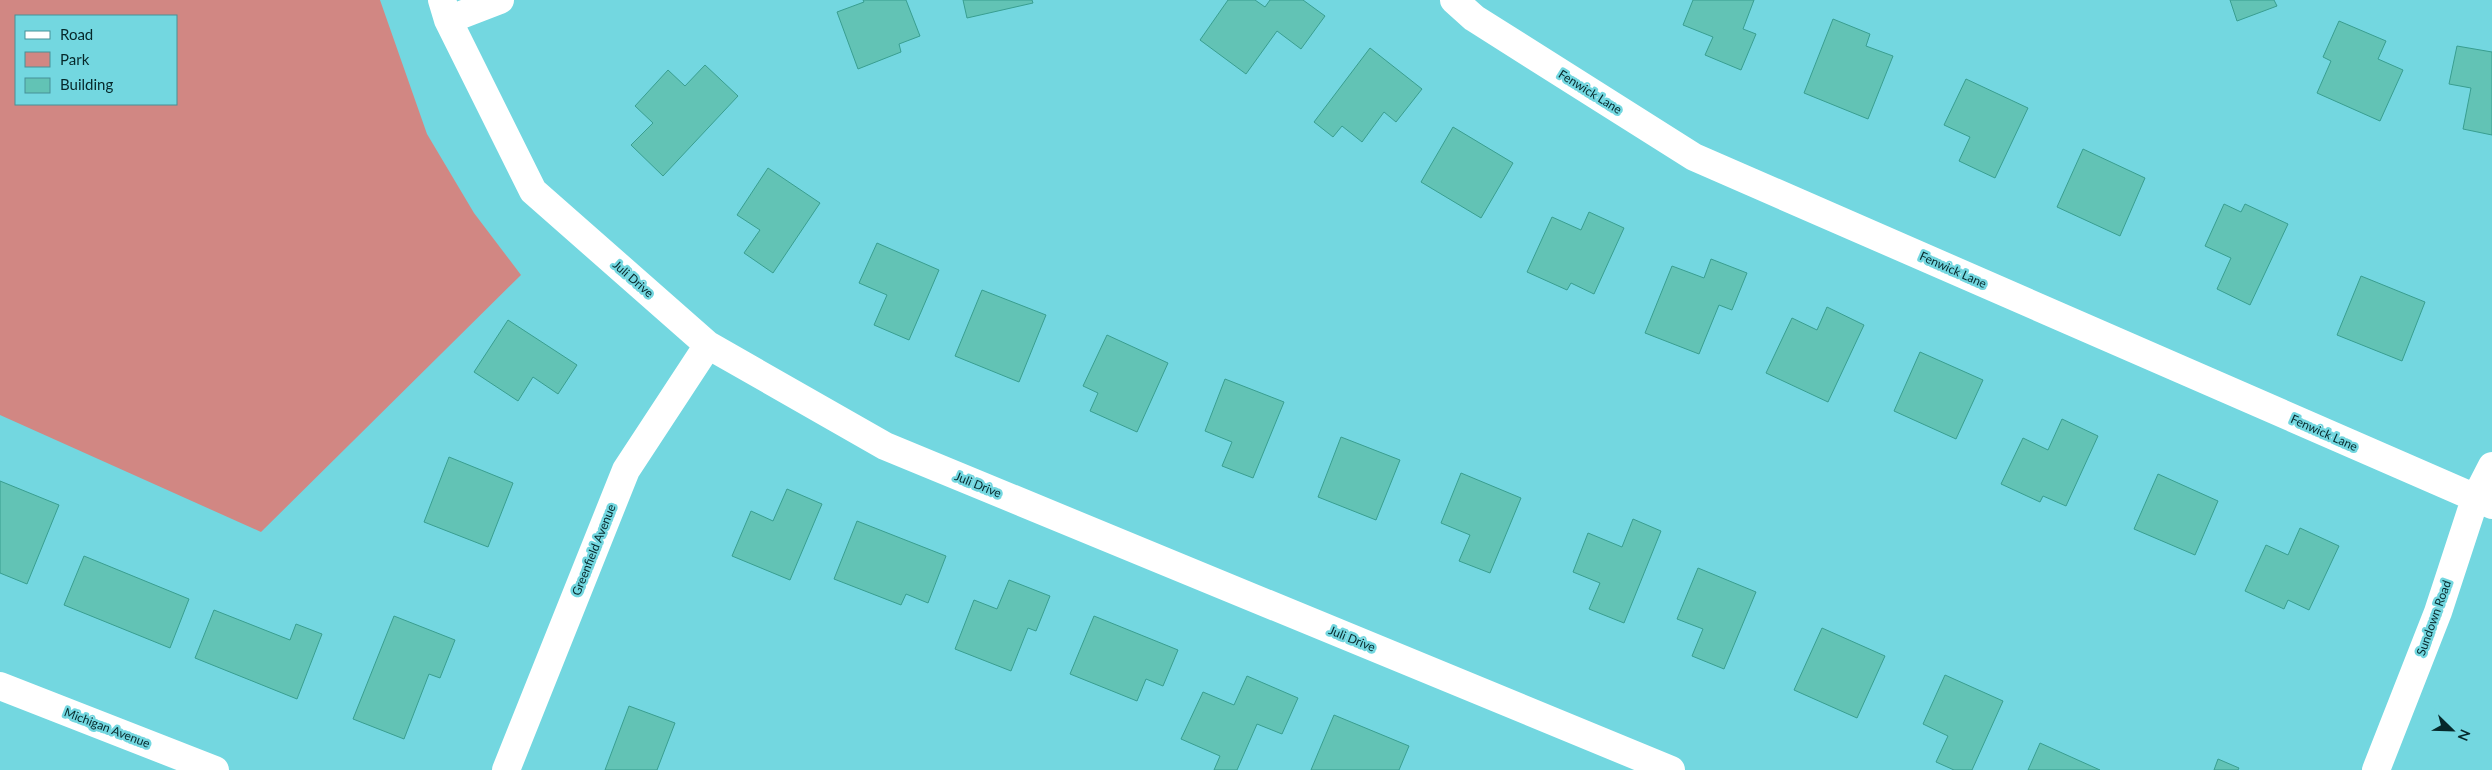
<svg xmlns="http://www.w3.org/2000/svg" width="2492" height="770" viewBox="0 0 2492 770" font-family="Lato,sans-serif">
	<rect width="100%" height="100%" fill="#73d7e0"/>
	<path fill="#d18783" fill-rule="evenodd" d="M0,0H380L427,134L474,213L521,275L261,532L0,415ZM16,16H176V104H16Z"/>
	<path fill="#62c3b5" stroke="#399e90" d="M863,0H906L920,36L899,44L901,52L858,69L837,12L864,2Z
		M963,0H1032L1033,3L967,18Z
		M1228,0H1255L1265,7L1270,0H1303L1325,16L1301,49L1277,31L1246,74L1200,40Z
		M1693,0H1754L1743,29L1756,34L1741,70L1705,55L1713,37L1683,25Z
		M2230,0H2274L2277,6L2237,21Z
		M1833,19L1870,34L1866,46L1893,56L1868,119L1804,93Z
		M2339,21L2386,41L2378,59L2403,70L2380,121L2317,93L2331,61L2323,57Z
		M2457,46L2492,52V135L2463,129L2471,88L2449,84Z
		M1370,48L1422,89L1396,122L1384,112L1362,142L1342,126L1333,137L1314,122Z
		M705,65L738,96L663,176L631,145L653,123L635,106L668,70L685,86Z
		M1966,79L2028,108L1995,178L1959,161L1970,137L1944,125Z
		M1453,127L1513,163L1481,218L1421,182Z
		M2083,149L2145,178L2120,236L2057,207Z
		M768,168L820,203L773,273L744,253L760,230L737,215Z
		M2224,204L2241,212L2245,204L2288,224L2250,305L2217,289L2231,258L2205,246Z
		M1589,212L1624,228L1594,294L1571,283L1567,290L1527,272L1552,217L1581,230Z
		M877,243L939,270L909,340L874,325L887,295L859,283Z
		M1711,259L1747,273L1732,310L1719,305L1699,354L1645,333L1672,266L1704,278Z
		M2361,276L2425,302L2402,361L2337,335Z
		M982,290L1046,315L1019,382L955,356Z
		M1827,307L1864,325L1828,402L1766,373L1792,318L1817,330Z
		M508,320L577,365L558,394L533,377L518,401L474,372Z
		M1107,335L1168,363L1137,432L1090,411L1098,393L1083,386Z
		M1920,352L1983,380L1956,439L1894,411Z
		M1225,379L1284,402L1253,478L1222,466L1232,442L1205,431Z
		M2062,419L2098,436L2066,506L2043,496L2040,502L2001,484L2023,438L2048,450Z
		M1341,437L1400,460L1376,520L1318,497Z
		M449,457L513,483L488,547L424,522Z
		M1461,473L1521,498L1490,573L1459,561L1470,535L1441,523Z
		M2158,474L2218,501L2195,555L2134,529Z
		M0,481L59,505L27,584L0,573Z
		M787,489L822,504L790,580L732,556L751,511L773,521Z
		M1633,519L1661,531L1624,623L1589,609L1600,583L1573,572L1588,533L1622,547Z
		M857,521L946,556L928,603L906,594L901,605L834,579Z
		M2300,528L2339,546L2309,610L2288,600L2284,609L2245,591L2266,545L2288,555Z
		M84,556L189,599L170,648L64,605Z
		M1698,568L1756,592L1724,669L1692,656L1703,629L1677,619Z
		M1009,580L1050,596L1036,631L1028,628L1011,671L955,649L974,600L997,609Z
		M214,610L290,640L296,624L322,634L297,699L195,658Z
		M394,616L455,640L440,678L429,674L404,739L353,719Z
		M1094,616L1178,650L1163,686L1146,679L1137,701L1070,674Z
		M1822,628L1885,656L1857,718L1794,690Z
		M1945,675L2003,701L1972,770H1954L1936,762L1948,736L1923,724Z
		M1247,676L1298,698L1282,734L1257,724L1237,770H1214L1220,756L1181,739L1203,692L1234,705Z
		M629,706L675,723L657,770H605Z
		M1334,715L1409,746L1399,770H1311Z
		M2040,743L2100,770H2028Z
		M2218,759L2239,768L2238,770H2214Z"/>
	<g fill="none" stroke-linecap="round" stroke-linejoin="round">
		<path stroke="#fff" stroke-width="28" d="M442,0L448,20L533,191L708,345L885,446L1671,770
			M1454,0L1474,18L1694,157L2492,505
			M448,20L500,0
			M0,686L215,770
			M506,770L626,470L708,345
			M2376,770L2438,612L2475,499L2492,466"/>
	</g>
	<g text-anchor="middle" stroke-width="5" stroke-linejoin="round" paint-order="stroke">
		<g font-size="12" fill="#06282a" stroke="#73d7e0">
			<text transform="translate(1590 92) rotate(32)" y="4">Fenwick Lane</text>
			<text transform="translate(1953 270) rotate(24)" y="4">Fenwick Lane</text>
			<text transform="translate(633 279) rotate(41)" y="4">Juli Drive</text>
			<text transform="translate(2324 433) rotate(24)" y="4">Fenwick Lane</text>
			<text transform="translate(978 485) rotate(22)" y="4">Juli Drive</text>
			<text transform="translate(594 550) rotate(-68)" y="4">Greenfield Avenue</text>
			<text transform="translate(2434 618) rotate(-70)" y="4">Sundown Road</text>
			<text transform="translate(1352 639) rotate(22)" y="4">Juli Drive</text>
			<text transform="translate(107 728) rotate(21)" y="4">Michigan Avenue</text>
		</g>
	</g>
	<rect x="15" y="15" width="162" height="90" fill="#73d7e0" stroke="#479197"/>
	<rect x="25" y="31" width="25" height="8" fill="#ffffff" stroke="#479197"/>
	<text x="60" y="40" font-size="15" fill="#06282a">Road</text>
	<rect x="25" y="52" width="25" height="15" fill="#d18783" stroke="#479197"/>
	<text x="60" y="65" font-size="15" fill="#06282a">Park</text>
	<rect x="25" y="78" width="25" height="15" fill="#62c3b5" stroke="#479197"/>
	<text x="60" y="90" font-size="15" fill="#06282a">Building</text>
	<g transform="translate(2452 730) rotate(113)" stroke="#73d7e0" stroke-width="4" paint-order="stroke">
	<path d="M0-4L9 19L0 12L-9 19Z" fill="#06282a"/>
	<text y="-8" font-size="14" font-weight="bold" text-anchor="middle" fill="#06282a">N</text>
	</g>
</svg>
